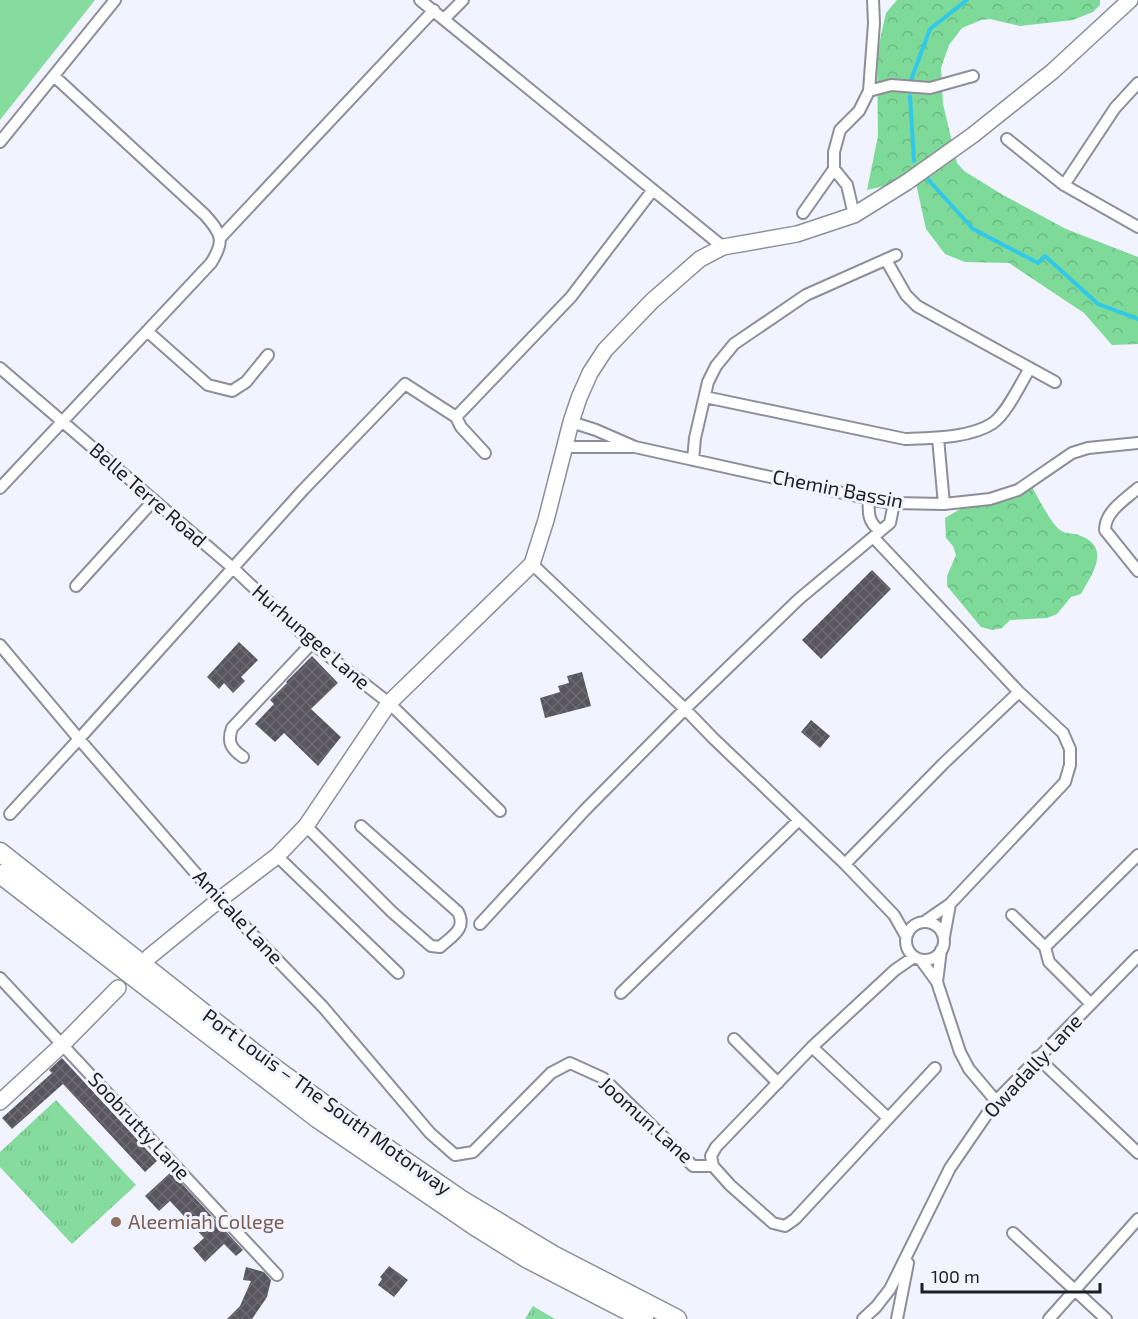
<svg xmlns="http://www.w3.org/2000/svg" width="1138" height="1319" viewBox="0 0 1138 1319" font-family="'Exo 2',sans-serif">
	<defs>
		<pattern id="forest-crowns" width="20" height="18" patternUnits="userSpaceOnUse" patternTransform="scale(1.5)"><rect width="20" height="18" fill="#7eda99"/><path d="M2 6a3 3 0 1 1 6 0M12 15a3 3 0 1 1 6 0" fill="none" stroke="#6cbb84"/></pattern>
		<pattern id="park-tufts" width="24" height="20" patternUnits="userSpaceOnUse" patternTransform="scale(1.5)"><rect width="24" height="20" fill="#86db9e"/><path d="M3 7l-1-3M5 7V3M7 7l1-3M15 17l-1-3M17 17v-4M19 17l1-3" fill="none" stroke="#73bc88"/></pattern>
		<pattern id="building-cross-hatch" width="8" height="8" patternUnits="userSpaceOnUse" patternTransform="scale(1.5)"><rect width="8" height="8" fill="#58555f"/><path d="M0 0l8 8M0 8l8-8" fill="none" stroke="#6c6a72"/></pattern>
	</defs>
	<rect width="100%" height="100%" fill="#f1f3fe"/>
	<path fill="#86db9e" d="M0,0H95L0,120Z"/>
	<path fill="url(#forest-crowns)" d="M897,0H1100V5L1093,12L1073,20L1020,26L990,19L981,20L962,28L949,45L941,68L943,104L957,163L964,171L1003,195L1066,229L1138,257V344L1112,345L1084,313L1009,263L965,262L945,254L926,229L915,179L867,190L878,136L877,53L886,13Z
		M1013,487H1032C1039,499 1050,522 1060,530C1067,535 1073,532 1081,536C1112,548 1091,576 1081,594L1071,597L1057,614L1047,618L1010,620L1002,628L992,630L981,627L947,586V576L956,555L953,546L946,538L945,518L982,496Z"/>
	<path fill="url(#park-tufts)" d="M56,1100L136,1185L72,1244L0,1167V1152Z
		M533,1306L555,1319H525Z"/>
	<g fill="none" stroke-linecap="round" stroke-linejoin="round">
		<path stroke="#31c8ea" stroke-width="4" d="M911,80L930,29L967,0
			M910,96L914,161
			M925,176L973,229L1038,263L1045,256L1098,304L1138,319"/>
	</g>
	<path fill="url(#building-cross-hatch)" d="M872,570L891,589L821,659L802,640Z
		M239,642L258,660L241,677L245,681L233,693L224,683L219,689L207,677Z
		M312,656L338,683L311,709L341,737L318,766L284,733L275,742L255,724L274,704L270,700L287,683L286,682Z
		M582,672L591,706L545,718L540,698L560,692L558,686L569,683L567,676Z
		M811,720L830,736L820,748L801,732Z
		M62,1058L157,1161L145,1172L63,1084L12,1129L2,1118L52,1073L49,1070Z
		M171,1172L243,1250L236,1256L224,1244L205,1262L193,1248L204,1238L170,1201L159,1211L145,1196Z
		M389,1266L408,1280L394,1297L378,1285L382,1279L380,1277Z
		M246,1267L264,1272L271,1280L267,1297L252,1319H227L240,1306L251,1281L243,1280Z"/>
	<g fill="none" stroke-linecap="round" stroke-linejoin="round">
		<defs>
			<path id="street" d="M420,0L723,247
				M445,18L463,0
				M869,91L874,23L873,0
				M1007,139L1064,185L1138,227
				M0,142L115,0
				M1064,185L1115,108L1138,83
				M803,213L834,169
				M854,215L847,185L834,169V152L840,130L859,111L869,91L891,85L930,88L973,76
				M220,238L434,10
				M886,260L906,295L917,306L1055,382
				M147,331L208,385L232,391L246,382L268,355
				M0,368L234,569L312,643L389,703L500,811
				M705,397L905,439C932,438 971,438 993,423C1007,413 1021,383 1030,368
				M456,417L571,297L652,191
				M571,422L596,430L635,447L879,501L894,503L944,504L990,499L1018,490L1072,453L1088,448L1138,443
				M938,438L944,504
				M565,447H632
				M693,460L695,438L708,382L716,366L734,344L806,295L896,255
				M0,488L211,263C225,241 222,234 205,215L55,77
				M1138,488C1125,500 1105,511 1105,530L1138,571
				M869,498C868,513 868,522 880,531
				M874,538L1019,692L1063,733L1070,749V765L1065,782L950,904L924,922
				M532,564L685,709L713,738L845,864L894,915L906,936
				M76,586L154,500
				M0,645L79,739L303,490L405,384L456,417L461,427L485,453
				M243,757C231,749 227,742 232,728L312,643
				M10,814L79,739L219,900L323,1007L430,1133L455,1155L473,1152L551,1073L570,1063L603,1078L693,1166H713
				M306,826L392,912L431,946L440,947C452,936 467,929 458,912L361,826
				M277,856L398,973
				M845,864L943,764L1019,692
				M1012,915L1045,947
				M906 941a19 19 0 1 1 38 0a19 19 0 1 1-38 0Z
				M480,924L585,810L685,709L799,599L890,523L894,503
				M944,937L950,904
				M914,957L895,970L812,1047L716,1147L711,1156L713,1166L730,1185L773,1223L785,1226L795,1219L935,1068
				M921,960L937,982L960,1052L969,1069L996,1101
				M0,978L277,1275
				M937,982L941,950
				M621,993L798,821
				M1091,1004L1049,962L1045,947L1138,855
				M734,1039L778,1083
				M812,1047L888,1118
				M1037,1057L1138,1153
				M1013,1233L1106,1319
				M863,1319L876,1307L890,1289L950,1168L996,1101L1138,956
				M897,1319L908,1263
				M1049,1319L1138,1219"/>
			<path id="secondary" d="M149,957L219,900L277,856L306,826L389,703L532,564L546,520L571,422L579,398L590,373L605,350L652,301L700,259L723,247L797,234L854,215L907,182L973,135L1053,71L1130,0
				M0,1102L63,1044L118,988"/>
			<path id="highway" d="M0,852L263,1060L350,1123L460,1199L553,1255L677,1319
				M0,874L317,1118L475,1226L528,1259L644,1319"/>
		</defs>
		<use href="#street" stroke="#8d8e99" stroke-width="14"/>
		<use href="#secondary" stroke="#8d8e99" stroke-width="18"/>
		<use href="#highway" stroke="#8d8e99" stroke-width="21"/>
		<use href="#street" stroke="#fff" stroke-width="10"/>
		<use href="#secondary" stroke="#fff" stroke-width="15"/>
		<use href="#highway" stroke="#fff" stroke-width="18"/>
	</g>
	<circle fill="#8d6e63" stroke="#f1f3fe" stroke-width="2" cx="116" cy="1222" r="6"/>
	<g text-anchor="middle" stroke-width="6" stroke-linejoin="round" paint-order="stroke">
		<g font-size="20" fill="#1d1e22" stroke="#f1f3fe">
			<text transform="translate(838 489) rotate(11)" y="7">Chemin Bassin</text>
			<text transform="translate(148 495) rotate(41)" y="7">Belle Terre Road</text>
			<text transform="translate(311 637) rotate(41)" y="7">Hurhungee Lane</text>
			<text transform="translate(238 917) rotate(47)" y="7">Amicale Lane</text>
			<text transform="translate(1033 1066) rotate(-47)" y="7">Owadally Lane</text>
			<text transform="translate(327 1102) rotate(36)" y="7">Port Louis – The South Motorway</text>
			<text transform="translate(646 1120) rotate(42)" y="7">Joomun Lane</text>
			<text transform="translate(139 1126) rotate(47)" y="7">Soobrutty Lane</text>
		</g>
		<g font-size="20" fill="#785e54" stroke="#f1f3fe" text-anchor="start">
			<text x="128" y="1229">Aleemiah College</text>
		</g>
	</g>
	<path d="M922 1283v9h178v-9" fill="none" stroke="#1d1e22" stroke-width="3"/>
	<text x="931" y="1283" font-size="18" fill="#1d1e22" stroke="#f1f3fe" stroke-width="4.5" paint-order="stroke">100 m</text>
</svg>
